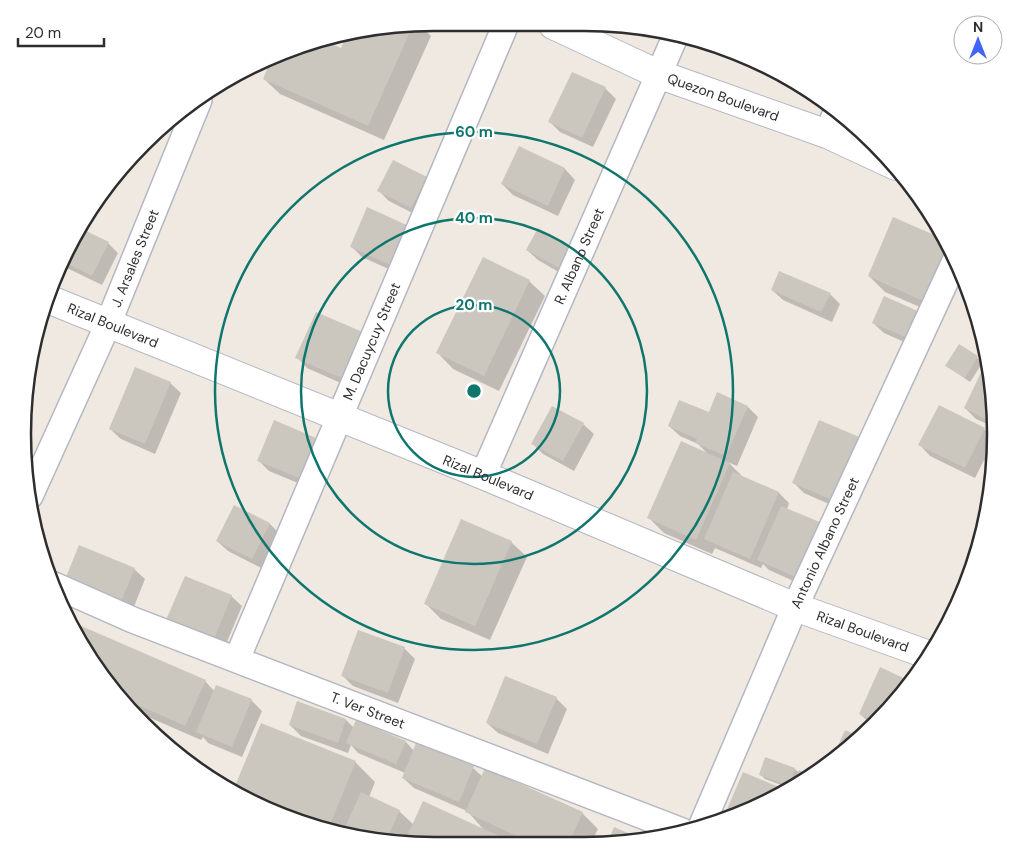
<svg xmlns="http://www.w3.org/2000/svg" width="1018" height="868" viewBox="0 0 1018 868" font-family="'DM Sans',sans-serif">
	<rect width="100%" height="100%" fill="#efe9e1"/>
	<path fill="#0003" d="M419,24L431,36L384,140L280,94L264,79L342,50L349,34Z
		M572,73L605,88L616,99L593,147L560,132L550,122Z
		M781,74L811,93L786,79Z
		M520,148L565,169L575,180L558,216L513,195L502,184Z
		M426,178L437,189L422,218L389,201L379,191Z
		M79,229L108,243L118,253L102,285L67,268L61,263Z
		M421,239L404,276L362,257L351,246Z
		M946,242L960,272L941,316L885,292L869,276Z
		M527,250L581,258L569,278L538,260Z
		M529,281L545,296L499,391L453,369L438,353Z
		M772,290L830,294L840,304L832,322L783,300Z
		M928,317L938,327L927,352L884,333L873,323Z
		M364,334L354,389L307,368L297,357Z
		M959,346L983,362L970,382L947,366Z
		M988,362L992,380L994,427L976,419L965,408Z
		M170,383L181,393L155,454L121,439L110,429Z
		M748,407L758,417L737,466L728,462L744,478L779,493L789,503L787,509L809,588L769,570L763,564L761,568L715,548L712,554L664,533L649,518L709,455L698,444L680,436L669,426L709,414Z
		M820,422L847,512L804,493L793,482Z
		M583,424L594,434L574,471L543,454L533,444Z
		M984,429L994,439L993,468L984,460L975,478L930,456L920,445Z
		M315,439L326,449L310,488L269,471L259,461Z
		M234,506L270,524L280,534L263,569L228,551L217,541Z
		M511,542L527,557L490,640L441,619L426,604Z
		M134,569L145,579L131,614L76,592Z
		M231,596L242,606L224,649L178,630Z
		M73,624L205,681L215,692L251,700L262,711L242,757L208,743L203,737L201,740L130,709L92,662Z
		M404,648L415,659L398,703L353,686L343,676Z
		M880,669L912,683L872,725L860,714Z
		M556,698L567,709L548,754L498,733L487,723Z
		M298,703L346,720L354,728L357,721L406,742L414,751L473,768L483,777L582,813L598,829L590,845H520L506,839L512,845H434L353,838L277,814L234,792L355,762L375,782L369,797L399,811L414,825L485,831L467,811L414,788L403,778L405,773L358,753L351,745L348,753L301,736L290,725Z
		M845,732L860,738L833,760Z
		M766,758L795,769L799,773L809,776L792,789L765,779L760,774Z"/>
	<path fill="#cbc7bf" d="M413,25L368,126L263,79L272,57L320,39L341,48L347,34Z
		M572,72L606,87L582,138L548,122Z
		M519,146L565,168L548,206L501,184Z
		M393,160L427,177L411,208L377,191Z
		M367,207L411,227L393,266L350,247Z
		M893,217L946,240L949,248L925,302L868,276Z
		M80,228L109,242L92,276L62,261Z
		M538,228L571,246L559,268L526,250Z
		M483,257L530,280L484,376L436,353Z
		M779,271L831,293L821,312L771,290Z
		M884,296L929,316L917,342L872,323Z
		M316,312L365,333L344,379L295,358Z
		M959,344L978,356L965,378L945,366Z
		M987,360L992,380L993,409L987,420L964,408Z
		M135,367L171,382L145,444L109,429Z
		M717,392L748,406L726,456L695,443L697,439L668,426L679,400L709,412Z
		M939,405L985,428L965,468L918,445Z
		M552,406L584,423L563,461L531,444Z
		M274,420L316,438L299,478L257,461Z
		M819,420L864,439L837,502L792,483Z
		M681,441L730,463L696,540L647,518Z
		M994,442L995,461L994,466L985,462Z
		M733,472L779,492L750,559L704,539Z
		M234,505L270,523L252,559L216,541Z
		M781,506L822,523L798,578L757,560Z
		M461,519L512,541L475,626L424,604Z
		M79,545L135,568L120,604L64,582Z
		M185,576L232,595L214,639L166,620Z
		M72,622L206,680L185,726L120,697L92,662Z
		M358,630L405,647L388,693L341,676Z
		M880,667L912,682L876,722L859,714Z
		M505,676L557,697L537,744L486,723Z
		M216,685L252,699L232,747L196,732Z
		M297,701L346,719L338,743L289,725Z
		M356,720L406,741L396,764L346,743Z
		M261,723L356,761L328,830L277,814L233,791Z
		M845,730L861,737L831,761Z
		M416,743L474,766L459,802L402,778Z
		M765,757L795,768L789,786L759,775Z
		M485,768L583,812L568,845H536L465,812Z
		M799,770L810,776L790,790Z
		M743,772L784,789L782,794L722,821Z
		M361,792L400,810L386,841L342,834Z
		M423,801L510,841L508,845H434L404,843Z
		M614,827L641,839L607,845Z"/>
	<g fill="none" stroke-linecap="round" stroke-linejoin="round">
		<defs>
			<g id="street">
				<path d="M827,134L837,110"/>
				<path id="s1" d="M483,475L675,37"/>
				<path id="s2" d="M30,496L108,324L199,100"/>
				<path id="s3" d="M54,585L133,620L682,831"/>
				<path id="s4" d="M237,659L506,24"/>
				<path id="s5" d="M701,827L795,607L955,261"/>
			</g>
			<g id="secondary">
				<path id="s6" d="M553,25L658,74L827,134L896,166"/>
				<path id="s7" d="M48,299L483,475L795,607L929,655"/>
			</g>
		</defs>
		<use href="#street" stroke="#b4b7c1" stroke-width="28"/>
		<use href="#secondary" stroke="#b4b7c1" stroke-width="30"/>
		<use href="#street" stroke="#fff" stroke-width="25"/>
		<use href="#secondary" stroke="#fff" stroke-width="28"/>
	</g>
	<g fill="none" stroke="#0f766e" stroke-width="2.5">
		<circle cx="474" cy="391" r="86"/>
		<circle cx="474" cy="391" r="173"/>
		<circle cx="474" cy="391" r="259"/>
	</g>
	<g text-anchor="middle" stroke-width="4.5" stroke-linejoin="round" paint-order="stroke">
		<g font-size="14" fill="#2e2e2e" stroke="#fff">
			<text dy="5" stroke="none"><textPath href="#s6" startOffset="185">Quezon Boulevard</textPath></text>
			<text dy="5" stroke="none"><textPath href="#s1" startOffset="239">R. Albano Street</textPath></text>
			<text dy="5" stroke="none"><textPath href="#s2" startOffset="260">J. Arsales Street</textPath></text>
			<text dy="5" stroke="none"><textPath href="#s7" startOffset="70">Rizal Boulevard</textPath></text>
			<text dy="5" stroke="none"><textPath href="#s4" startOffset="345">M. Dacuycuy Street</textPath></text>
			<text dy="5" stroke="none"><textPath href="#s7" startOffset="475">Rizal Boulevard</textPath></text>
			<text dy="5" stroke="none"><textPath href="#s5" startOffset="310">Antonio Albano Street</textPath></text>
			<text dy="5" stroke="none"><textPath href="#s7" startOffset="880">Rizal Boulevard</textPath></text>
			<text dy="5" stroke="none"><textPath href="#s3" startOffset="338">T. Ver Street</textPath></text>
		</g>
	</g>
	<path d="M0 0H1018V868H0ZM434 31H584A403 403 0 0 1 987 434V434A403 403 0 0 1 584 837H434A403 403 0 0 1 31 434V434A403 403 0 0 1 434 31Z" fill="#fff" fill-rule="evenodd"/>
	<path fill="none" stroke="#2e2e2e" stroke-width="2.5" d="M434 31H584A403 403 0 0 1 987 434V434A403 403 0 0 1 584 837H434A403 403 0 0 1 31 434V434A403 403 0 0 1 434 31Z"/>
	<circle cx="474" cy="391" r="8" fill="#0f766e" stroke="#fff" stroke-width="2.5"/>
	<g font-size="15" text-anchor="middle" font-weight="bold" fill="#0f766e" stroke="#fff" stroke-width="4.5" stroke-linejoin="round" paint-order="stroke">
		<text x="474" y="137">60 m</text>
		<text x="474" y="223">40 m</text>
		<text x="474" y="310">20 m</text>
	</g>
	<g transform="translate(978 40)"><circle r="24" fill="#ffffff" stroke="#ababab"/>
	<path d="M0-4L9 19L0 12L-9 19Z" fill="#4264fb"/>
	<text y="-8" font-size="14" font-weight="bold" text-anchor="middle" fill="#2e2e2e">N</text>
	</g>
	<path d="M18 38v8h86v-8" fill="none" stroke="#2e2e2e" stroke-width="2.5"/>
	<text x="25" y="38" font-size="15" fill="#2e2e2e" stroke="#ffffff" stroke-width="4" paint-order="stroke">20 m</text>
</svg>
